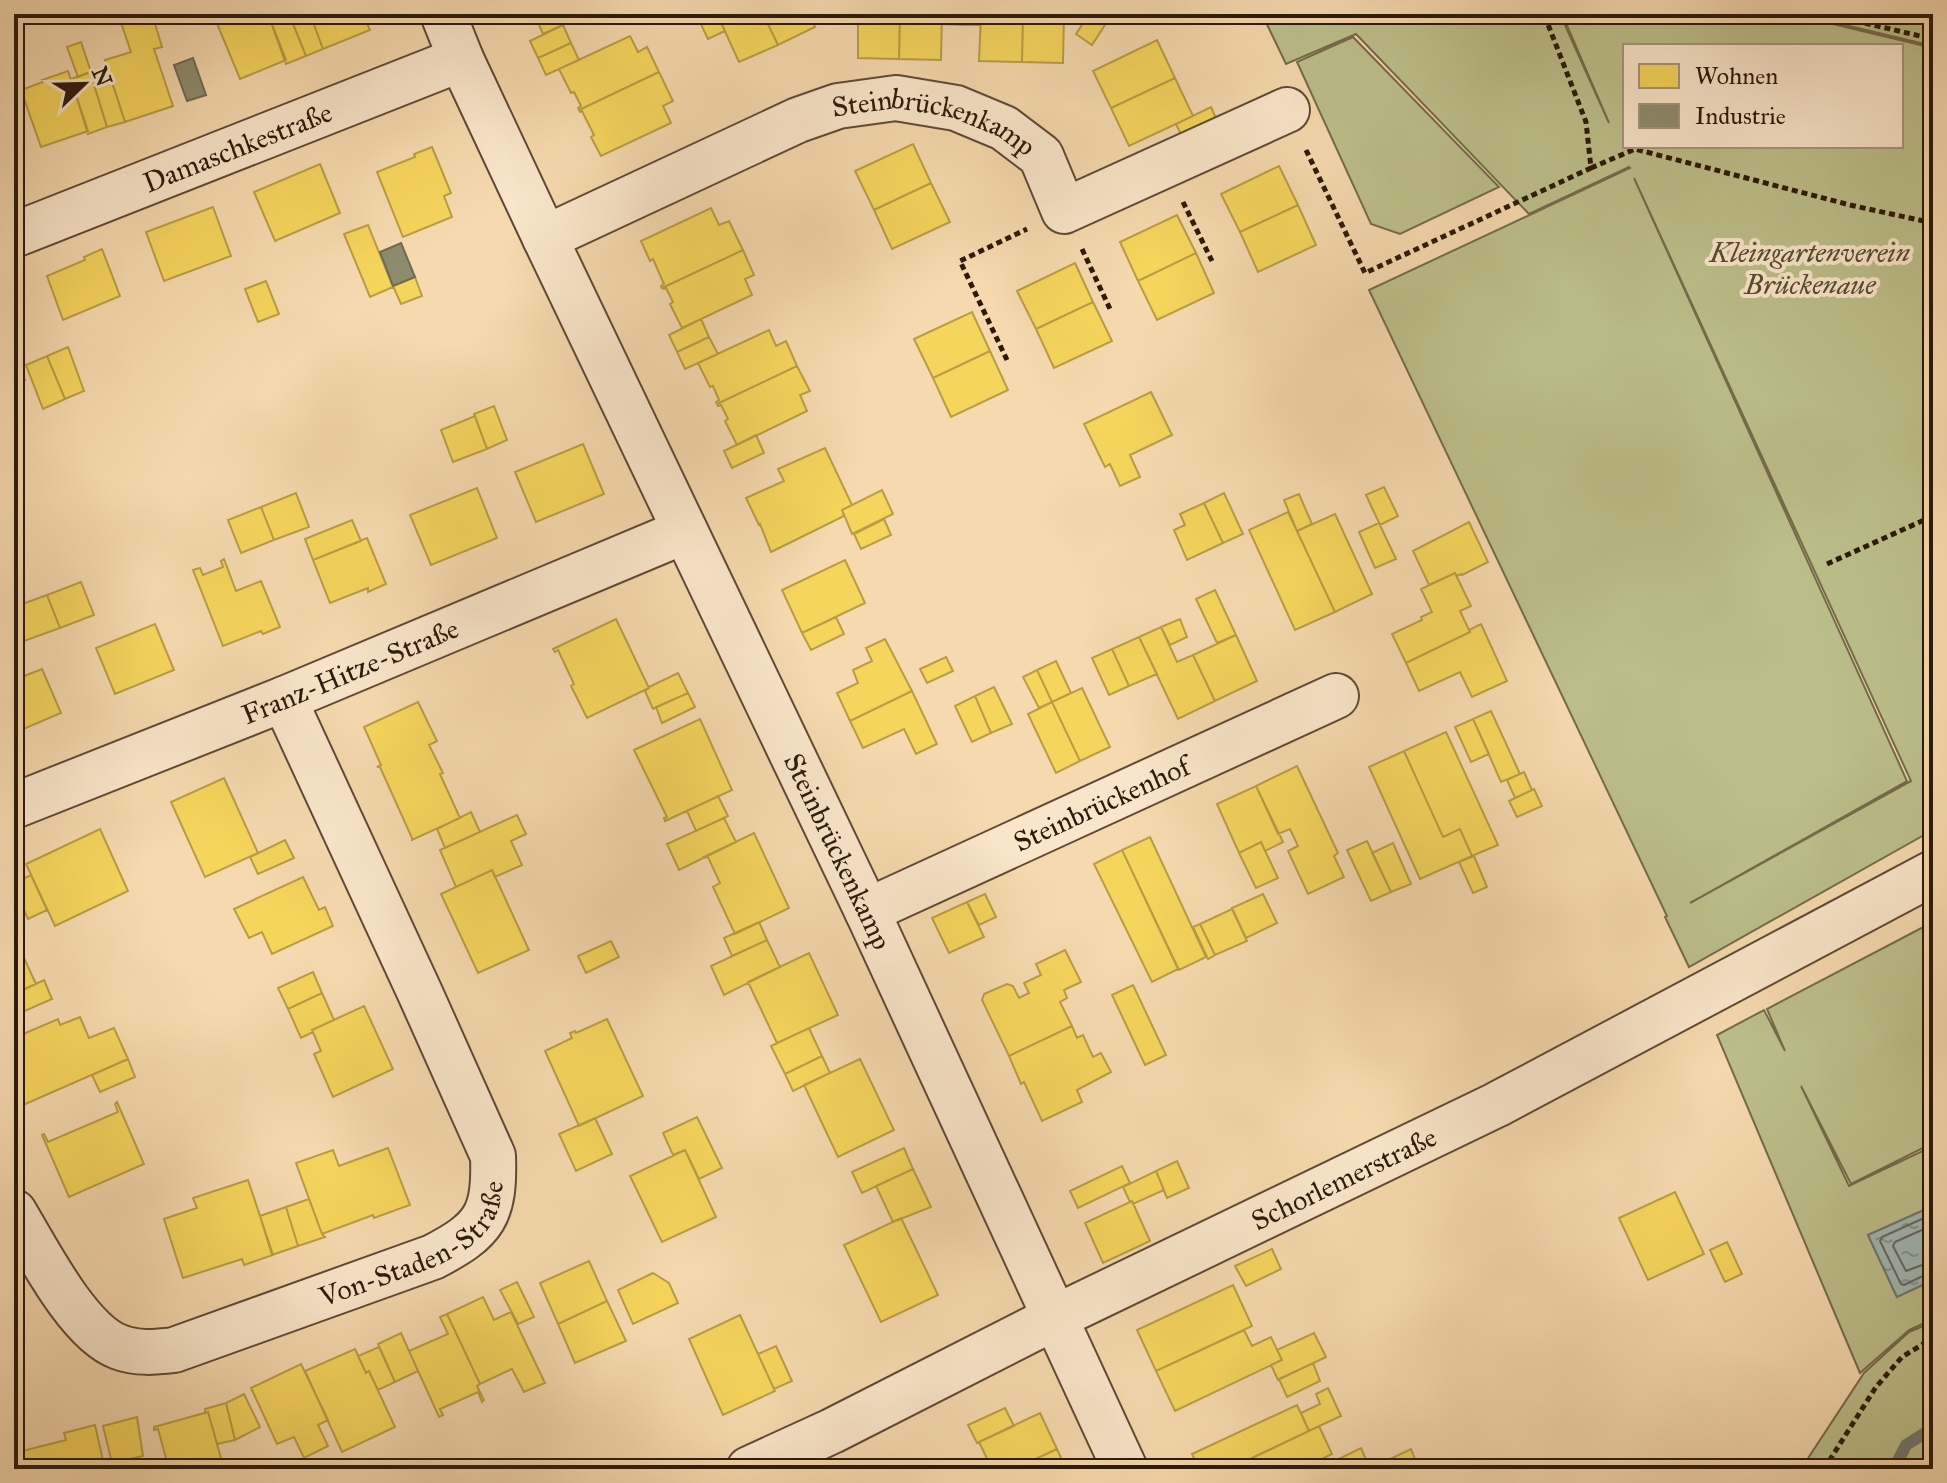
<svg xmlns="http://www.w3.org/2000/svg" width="1947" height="1483" viewBox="0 0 1947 1483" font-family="'IM FELL Great Primer',serif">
	<defs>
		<pattern id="water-ripples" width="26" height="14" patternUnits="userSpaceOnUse" patternTransform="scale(2)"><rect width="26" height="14" fill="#a0b8b4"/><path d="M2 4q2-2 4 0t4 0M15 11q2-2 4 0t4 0" fill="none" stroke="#839591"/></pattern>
	</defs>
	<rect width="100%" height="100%" fill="#f6d9ae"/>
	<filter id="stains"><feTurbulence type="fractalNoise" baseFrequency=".0025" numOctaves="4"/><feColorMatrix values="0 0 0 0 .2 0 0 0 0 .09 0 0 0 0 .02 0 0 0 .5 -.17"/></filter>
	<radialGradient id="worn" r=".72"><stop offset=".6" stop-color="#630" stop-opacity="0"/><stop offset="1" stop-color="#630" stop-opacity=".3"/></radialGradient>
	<path fill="#bcbf8a" stroke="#746c4a" stroke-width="2" fill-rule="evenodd" d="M1262,14H1560L1609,123L1562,14H1791L1933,48V830L1689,967L1665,917L1667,916L1369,290L1630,168L1629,167L1529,214L1356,34L1286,64ZM1901,46V146H1625V46ZM1634,178L1911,781L1690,903L1907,781Z
		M1799,14H1933V46Z
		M1353,37L1499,187L1400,234L1371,224L1297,62Z
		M1933,922V1143L1851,1184L1801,1086L1849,1186L1933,1146V1206L1868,1235L1897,1297L1933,1280V1319L1909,1330L1860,1373L1717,1035L1764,1010L1785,1051L1767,1009Z
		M1933,1322V1469H1801L1864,1373L1909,1332Z"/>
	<path fill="url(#water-ripples)" stroke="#717970" stroke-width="2" d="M1933,1206V1280L1897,1297L1868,1235Z"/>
	<path fill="#f6d55c" stroke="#b99d44" stroke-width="2" d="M118,14H152L162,47L154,49L173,106L125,122L105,60L131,52Z
		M213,14H268L286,60L240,79Z
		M268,14H289L306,56L286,64Z
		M289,14H310L323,49L306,56Z
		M310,14H363L370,30L323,49Z
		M534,14H587L543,34Z
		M696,14H717L725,31L708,39Z
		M717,14H763L778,45L739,62Z
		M763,14H810L815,27L778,45Z
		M858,14H900L899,59L858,58Z
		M900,14H942L941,60L899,59Z
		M942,14H961V25L942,24Z
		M961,14H981L980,25H961Z
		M981,14H1023L1022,62L979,61Z
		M1023,14H1064L1063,63L1022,62Z
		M1089,14H1112L1092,45L1076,34Z
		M563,25L571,43L538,58L530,41Z
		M630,36L638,52L647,47L659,72L579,110L578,108L581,106L574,92L571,93L559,69Z
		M1157,40L1175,78L1111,108L1093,71Z
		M81,42L91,72L78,77L67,47Z
		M571,43L579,60L546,75L538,58Z
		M107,67L125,122L107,127L90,72Z
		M68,71L88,131L41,147L21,90L43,82L42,80Z
		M90,72L107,127L88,134L71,79Z
		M659,72L673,101L663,106L671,123L601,156L591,137L594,135L582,111L580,112L579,110Z
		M1175,78L1193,116L1129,146L1111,108Z
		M1211,107L1219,125L1184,141L1176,124Z
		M913,144L931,183L874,210L855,171Z
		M432,147L451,193L444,196L452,217L403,237L377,172L415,157L414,154Z
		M320,164L340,213L275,241L254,192Z
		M1279,166L1298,205L1240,232L1221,194Z
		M931,183L950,222L892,249L874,210Z
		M1298,205L1316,245L1258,272L1240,232Z
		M213,207L231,256L164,281L146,232Z
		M711,208L719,225L729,221L743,250L662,288L661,286L664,284L653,259L650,261L641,241Z
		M1177,215L1196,253L1138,281L1120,242Z
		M368,225L393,287L370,297L344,234Z
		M102,249L120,296L63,320L47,276L85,260L84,257Z
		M743,250L754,275L745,279L752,295L682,328L670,304L673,302L666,288L664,289L662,288Z
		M1196,253L1214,293L1157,320L1138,281Z
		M1075,263L1093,302L1036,329L1017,291Z
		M415,277L422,296L401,304L393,286Z
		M266,281L279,314L258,322L245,289Z
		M1093,302L1112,341L1054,368L1036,329Z
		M972,312L990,351L933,378L914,339Z
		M701,319L709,337L677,352L669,335Z
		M769,330L776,346L786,341L797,366L717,404L716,402L719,400L713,386L710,387L698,363Z
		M709,337L718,354L685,369L677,352Z
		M68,347L84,391L65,399L47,356Z
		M14,351L25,380L14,384Z
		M990,351L1008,390L951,417L933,378Z
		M47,356L65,399L43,409L26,365Z
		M797,366L810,391L800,395L807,411L737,445L725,421L728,419L721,405L718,406L717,404Z
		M1151,392L1172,435L1130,455L1140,477L1120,486L1110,464L1105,467L1084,424Z
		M494,406L507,440L487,449L474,414Z
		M475,416L487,449L453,462L441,430Z
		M756,435L764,453L732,468L724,451Z
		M583,444L604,494L536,522L515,472Z
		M825,448L852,505L842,510L844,516L771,552L760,524L759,525L746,498L784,481L778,469Z
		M1384,487L1398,516L1380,525L1366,495Z
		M477,488L497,538L431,565L410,515Z
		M882,490L893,514L852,534L842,510Z
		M296,493L309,527L274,540L261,507Z
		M1224,493L1243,534L1223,543L1204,503Z
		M1299,494L1312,524L1297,531L1284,500Z
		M1204,503L1223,543L1187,560L1174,530L1185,525L1180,514Z
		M261,507L274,540L241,553L228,520Z
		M1288,512L1335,612L1295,630L1249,530Z
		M1335,514L1372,594L1335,612L1297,531Z
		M884,519L891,535L861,549L854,534Z
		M352,520L361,541L313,560L305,539Z
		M1469,522L1488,562L1462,575L1461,574L1457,576L1455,573L1429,585L1413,551Z
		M1379,523L1396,559L1375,568L1359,532Z
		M367,538L386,584L368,592V588L330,603L313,560Z
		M224,559L236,591L261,581L280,627L263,634L261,631L223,646L193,570L200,568L203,575L223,567L221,561Z
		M845,560L865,603L802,633L782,590Z
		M1455,573L1471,606L1460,611L1470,632L1406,663L1392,634L1422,620L1421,617L1432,612L1421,589Z
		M81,582L94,615L60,628L47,595Z
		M1215,590L1236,635L1217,643L1196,599Z
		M47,595L60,628L24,641L14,614V607Z
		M836,617L844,634L811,650L802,633Z
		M616,619L649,688L587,718L571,686L574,684L558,650L555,652L553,649Z
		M1180,619L1187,637L1170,645L1161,627Z
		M155,624L174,670L115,694L96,648Z
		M1481,624L1507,681L1472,697L1460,672L1419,691L1406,663L1470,632L1469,630Z
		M1161,627L1177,662L1193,655L1215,701L1178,719L1139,637Z
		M1236,635L1257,681L1215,701L1193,655Z
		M1139,637L1157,674L1129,686L1112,649Z
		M885,639L912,691L850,721L837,693L858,683L853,670L872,661L866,648Z
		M1112,649L1129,686L1109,695L1092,658Z
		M946,657L953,671L927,683L920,669Z
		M1056,661L1071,693L1052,702L1037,670Z
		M42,669L61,713L14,733V680Z
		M1037,670L1052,702L1039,708L1023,677Z
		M678,673L688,693L653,709L645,691L649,688V687Z
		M994,687L1012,724L991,733L975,696Z
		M1082,688L1110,747L1080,761L1052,702Z
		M912,691L937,744L916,754L904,729L863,748L850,721Z
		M688,693L695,707L662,723L656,707Z
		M975,696L991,733L972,742L955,706Z
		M418,702L437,741L429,745L443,773L440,774L460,818L412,840V838L380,767H377L381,765L364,727Z
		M1052,702L1080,761L1056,773L1028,714Z
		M1491,711L1520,774L1501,782L1473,719Z
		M700,719L732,790L665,821L664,818L667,817L634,750Z
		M1473,719L1489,754L1471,762L1455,727Z
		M1446,732L1498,845L1472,856L1460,829L1443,837L1404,751Z
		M1404,751L1443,837L1460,829L1472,856L1420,879L1369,767Z
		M1297,766L1338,853L1334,856L1344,877L1308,894L1288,851L1298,846L1290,829L1278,834L1256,786Z
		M1524,772L1532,790L1515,798L1507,780Z
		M224,778L258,853L205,877L171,802Z
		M1256,786L1283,842L1265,851L1261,842L1239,853L1217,804Z
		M1534,789L1542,806L1517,817L1509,801Z
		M718,796L728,816L696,831L687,811Z
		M471,812L480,832L445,848L437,829Z
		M517,815L526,834L511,841L522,865L495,877L492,870L456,887L440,850Z
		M724,818L736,842L679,870L667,844Z
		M100,829L128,891L55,926L26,864Z
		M754,833L789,908L735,934L713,887L720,883L708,857L702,858Z
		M1150,837L1206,957L1179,970L1122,850Z
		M285,840L294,858L258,874L250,857Z
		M1367,841L1391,892L1371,901L1347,850Z
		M1261,842L1278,878L1256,888L1239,853Z
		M1393,843L1411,884L1391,892L1372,853Z
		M1122,850L1178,969L1152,982L1094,864Z
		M1474,856L1487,887L1473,893L1459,862Z
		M492,870L529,950L478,973L441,894Z
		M31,875L47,910L28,919L14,888V883Z
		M303,877L319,910L325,907L333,926L272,954L262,932L249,938L234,909Z
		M985,894L996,917L979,925L967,902Z
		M1263,894L1277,923L1246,938L1232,908Z
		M967,902L984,937L949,953L932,918Z
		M1232,909L1247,941L1215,955L1200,924Z
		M759,922L767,940L732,956L724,938Z
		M1200,924L1215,955L1208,959L1193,927Z
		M14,936L36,984L14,994Z
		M767,940L780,967L724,995L711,966Z
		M611,941L619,957L586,973L578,956Z
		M1065,950L1081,982L1064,990L1067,998L1060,1002L1072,1026L1009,1056L982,1000L984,994L1007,984L1013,986L1019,998L1029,993L1024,983L1041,975L1036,964Z
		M809,953L838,1015L777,1043L748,982Z
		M313,972L322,993L288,1009L278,988Z
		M44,980L52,999L18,1014L14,1005V994Z
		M1133,985L1166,1055L1145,1065L1112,995Z
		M322,993L334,1020L312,1030L313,1032L301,1038L288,1009Z
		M364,1006L393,1069L333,1097L314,1054L321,1051L312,1030Z
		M80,1017L89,1038L114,1028L128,1059L21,1106L14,1091V1038L58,1019L60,1025Z
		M607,1019L643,1096L579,1126L545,1051L572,1038L570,1033L575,1031L576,1033Z
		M1072,1026L1077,1038L1083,1035L1093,1057L1101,1053L1111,1072L1077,1090L1082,1102L1042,1121L1024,1082L1021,1084L1009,1056Z
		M809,1028L822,1056L785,1074L771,1046Z
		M822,1056L830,1073L793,1091L785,1074Z
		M128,1059L135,1077L100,1092L92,1075Z
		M860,1059L894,1130L838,1157L804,1085Z
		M117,1102L144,1164L69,1197L42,1135L44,1134L48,1142L118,1112L115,1104Z
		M697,1117L722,1168L699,1179L685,1150L673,1155L663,1133Z
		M595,1118L612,1154L576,1171L559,1134Z
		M388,1148L410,1205L374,1218L373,1215L322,1234L296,1163L333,1150L339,1166Z
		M904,1148L913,1169L862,1193L852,1172Z
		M685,1150L716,1217L662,1242L630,1176Z
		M1177,1161L1189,1188L1167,1198L1156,1171Z
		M1122,1166L1130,1183L1078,1208L1070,1191Z
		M913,1169L931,1207L893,1222L876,1186Z
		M1156,1171L1164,1190L1133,1204L1132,1201L1130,1202L1123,1187Z
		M248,1180L273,1255L244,1265L242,1259L183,1278L164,1219L197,1208L193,1198Z
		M1675,1192L1704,1254L1648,1280L1619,1218Z
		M309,1199L322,1234L325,1237L298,1246L286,1207Z
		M1132,1201L1150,1241L1103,1263L1085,1223Z
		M286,1207L298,1246L272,1255L260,1216Z
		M901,1218L938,1295L881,1322L844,1245Z
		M1727,1242L1742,1274L1725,1282L1710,1250Z
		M1272,1249L1281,1269L1246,1286L1235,1266Z
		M589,1261L607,1301L558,1324L540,1283Z
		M653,1273L669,1283L678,1303L633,1324L618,1290Z
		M517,1282L534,1317L518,1324L500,1290Z
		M1233,1285L1252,1326L1156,1371L1137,1330Z
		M483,1297L494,1320L511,1312L545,1383L524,1392L512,1369L480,1384L447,1314Z
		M607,1301L626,1341L575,1363L558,1324Z
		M447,1314L480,1384L477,1386L484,1400L482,1402L478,1392L440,1409L443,1415L439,1417L409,1351L448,1334L440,1317Z
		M740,1315L775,1391L723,1415L689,1339Z
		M1244,1330L1252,1346L1271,1337L1282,1360L1175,1411L1156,1371Z
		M401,1333L418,1371L395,1382L378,1344Z
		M1314,1333L1326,1357L1278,1380L1271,1365L1282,1360L1277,1350Z
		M776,1346L792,1381L774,1389L758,1354Z
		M379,1347L395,1382L378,1390L369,1371L366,1373L358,1356Z
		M355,1349L366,1373L369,1371L395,1427L342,1452L305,1371Z
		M14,1353L24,1377L14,1385Z
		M1313,1363L1320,1381L1287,1397L1279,1379Z
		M301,1364L328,1420L318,1425L328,1446L304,1458L294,1437L277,1444L251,1388Z
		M1328,1388L1341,1416L1309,1431L1301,1413L1320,1404L1316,1394Z
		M244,1394L260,1427L235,1440L226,1403Z
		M226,1403L235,1440L217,1444L208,1412L205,1413V1409Z
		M1297,1405L1309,1431L1229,1469H1199L1192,1454Z
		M1005,1408L1014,1426L977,1443L968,1425Z
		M208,1412L224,1469H165L163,1463L167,1462L158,1429L154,1430V1427Z
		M1040,1413L1057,1449L1014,1469H992L979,1442Z
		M137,1417L143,1456L112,1463L103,1426Z
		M95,1425L105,1469H15L14,1453L66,1440L64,1433Z
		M1319,1426L1332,1454L1301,1469H1229Z
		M1361,1448L1370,1469H1321L1320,1468Z
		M1057,1449L1066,1469H1014Z
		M1411,1449L1419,1469L1371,1468Z"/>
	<path fill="#8c8c6e" stroke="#6f6a50" stroke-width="2" d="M193,58L206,95L187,101L174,65Z
		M401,243L415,277L393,286L380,252Z"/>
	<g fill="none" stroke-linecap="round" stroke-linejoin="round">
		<path stroke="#666960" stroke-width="2" d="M1933,1214L1882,1237L1880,1241L1901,1284L1904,1285L1927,1274L1933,1273
			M1933,1225L1895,1242L1893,1246L1906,1271L1925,1264L1933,1263"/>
		<path stroke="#717970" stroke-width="12" d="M1894,1469L1906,1445L1933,1428"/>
		<defs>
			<g id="minor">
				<path id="s1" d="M443,14L461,59L545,238L867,911L1125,1469"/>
				<path id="s2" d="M14,235L461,59"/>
				<path id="s3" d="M545,238L798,120L838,106L896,98L956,108L1004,128L1041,156L1064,211L1287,110"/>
				<path id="s4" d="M14,806L284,699L685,531"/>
				<path id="s5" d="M867,911L1336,696"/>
				<path id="s6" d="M14,1212C37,1250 78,1332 119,1347C137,1354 156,1352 174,1350L433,1257C485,1230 495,1215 493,1156L420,993L284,699"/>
				<path id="s7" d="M749,1469L832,1431L1056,1317L1496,1105L1933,873"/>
			</g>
		</defs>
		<use href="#minor" stroke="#5e4a34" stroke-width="48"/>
		<path stroke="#2b1a0b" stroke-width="5" stroke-dasharray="6 4" stroke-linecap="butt" d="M1826,14L1933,39
			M1306,150L1365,273L1591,168L1586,122L1544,14
			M1591,168L1635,149L1850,205L1933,223
			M1183,202L1212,261
			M1082,249L1110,309
			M1007,360L960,261L1027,229
			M1827,564L1933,516
			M1824,1469L1876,1387L1902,1357L1933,1338"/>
		<use href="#minor" stroke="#f9e6ca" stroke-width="44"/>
	</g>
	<g text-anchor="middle" stroke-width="8" stroke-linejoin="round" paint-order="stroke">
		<g font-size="28" fill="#2b1a0b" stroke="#f9e6ca">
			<text dy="10" stroke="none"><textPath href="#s3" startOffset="422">Steinbrückenkamp</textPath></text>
			<text dy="10" stroke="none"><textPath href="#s2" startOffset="240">Damaschkestraße</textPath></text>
			<text dy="10" stroke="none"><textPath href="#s4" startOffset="362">Franz-Hitze-Straße</textPath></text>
			<text dy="10" stroke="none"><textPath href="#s5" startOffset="258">Steinbrückenhof</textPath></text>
			<text dy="10" stroke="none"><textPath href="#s1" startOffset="926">Steinbrückenkamp</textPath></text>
			<text dy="10" stroke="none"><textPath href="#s7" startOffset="662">Schorlemerstraße</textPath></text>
			<text dy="10" stroke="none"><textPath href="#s6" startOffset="496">Von-Staden-Straße</textPath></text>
		</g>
		<g font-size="28" font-style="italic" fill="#564c31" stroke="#f9e6ca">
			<text x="1810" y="262">Kleingartenverein<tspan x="1810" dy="32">Brückenaue</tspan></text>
		</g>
	</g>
	<rect width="1947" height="1483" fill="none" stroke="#f6d9ae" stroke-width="48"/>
	<rect x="16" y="16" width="1915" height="1451" fill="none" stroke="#2b1a0b" stroke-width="4"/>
	<rect x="24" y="24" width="1899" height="1435" fill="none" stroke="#2b1a0b" stroke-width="2"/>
	<rect x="1623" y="44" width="280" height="104" fill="#f9e6ca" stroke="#a7947e" stroke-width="2"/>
	<rect x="1639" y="64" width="40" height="24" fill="#f6d55c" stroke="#a7947e" stroke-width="2"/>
	<text x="1695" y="84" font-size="24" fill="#2b1a0b">Wohnen</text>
	<rect x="1639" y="104" width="40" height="24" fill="#8c8c6e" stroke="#a7947e" stroke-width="2"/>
	<text x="1695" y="124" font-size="24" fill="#2b1a0b">Industrie</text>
	<g transform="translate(84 84) rotate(67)" stroke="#f9e6ca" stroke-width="6" paint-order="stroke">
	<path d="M0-6L14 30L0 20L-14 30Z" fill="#2b1a0b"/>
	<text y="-12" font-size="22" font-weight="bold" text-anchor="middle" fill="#2b1a0b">N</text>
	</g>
	<rect width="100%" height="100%" filter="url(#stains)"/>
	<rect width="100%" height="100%" fill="url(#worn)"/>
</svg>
